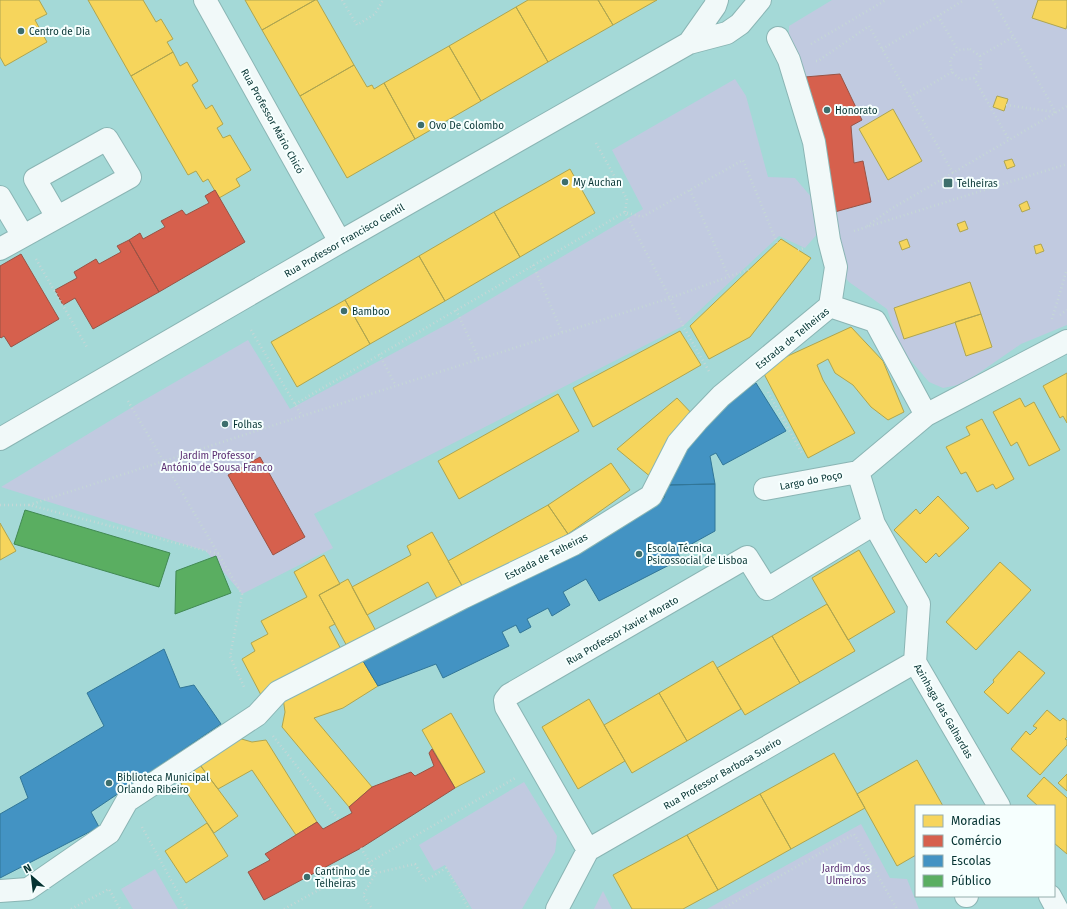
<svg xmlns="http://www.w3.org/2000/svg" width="1067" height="909" viewBox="0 0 1067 909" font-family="'Fira Sans',sans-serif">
	<rect width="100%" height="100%" fill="#a4d9d7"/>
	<path fill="#c1cae0" d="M832,0H1067V325L1021,344L963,384L943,388L929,382L900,348L887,309L849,282L836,267L789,60V26Z
		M735,79L746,96L768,177L795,178L819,206V232L805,248L779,236L683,326L314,514L333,548L242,594L206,551L1,487L139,403L248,340L290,409L453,321L643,209L612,150Z
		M524,782L557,836L555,852L522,909H472L445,865L434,871L419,845Z
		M861,824L890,878L907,879L919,909H707Z
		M155,869L178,909H133L121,889Z
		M603,891L612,909H594Z"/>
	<path fill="#f6d55c" stroke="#aea550" d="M0,0H39L47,14L35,20L47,42L5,66L0,57Z
		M88,0H143L156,22L161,19L173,39L167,42L173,52L131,76Z
		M245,0H315L262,30Z
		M315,0H317L354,65L300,96L262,30Z
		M528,0H598L613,25L548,62L516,7Z
		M598,0H657L613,25Z
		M1038,0H1067V25L1066,29L1032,18Z
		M516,7L548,62L481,101L449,46Z
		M449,46L481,101L415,139L384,83Z
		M173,52L180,66L187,62L198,81L192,85L206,109L212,105L223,124L217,128L223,138L230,135L251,170L236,179L240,186L219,198L208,179L203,182L196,171L188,175L131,76Z
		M354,65L367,87L372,85L374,89L384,83L415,139L347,178L300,96Z
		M997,96L1008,99L1004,111L993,107Z
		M893,109L922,161L888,180L859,129Z
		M1012,159L1015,166L1007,169L1004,161Z
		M570,169L595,213L520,257L494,212Z
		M1027,201L1030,209L1022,212L1019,205Z
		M494,212L520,257L445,301L419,256Z
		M965,221L968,229L960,232L957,224Z
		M781,239L811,258L750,337L709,359L690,326Z
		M907,239L910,247L902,250L899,242Z
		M1041,244L1044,251L1036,254L1034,246Z
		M419,256L445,301L370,344L345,300Z
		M970,282L981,314L904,339L894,308Z
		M345,300L370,344L297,387L271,342Z
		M981,314L992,347L966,356L955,322Z
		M851,327L883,361L904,412L888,420L871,407L853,385L835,373L828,359L817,365L823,380L855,433L808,458L763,372L779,360Z
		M680,331L701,365L593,427L573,388Z
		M1067,373V423L1063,416L1060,418L1043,386Z
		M558,394L579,431L459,499L438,461Z
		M677,398L696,418L652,478L617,449Z
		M1020,398L1025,407L1034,402L1060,450L1029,466L1017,442L1011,446L993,412Z
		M982,419L1014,479L996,489L993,484L977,492L966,472L961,474L946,447L970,435L966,427Z
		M611,463L630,490L568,534L548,505Z
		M938,496L969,528L939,557L936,553L926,563L894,530L916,509L920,514Z
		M548,505L568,534L465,591L448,561Z
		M0,523L16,551L0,560Z
		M432,532L465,591L440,604L428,582L367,615L352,587L411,555L407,546Z
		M859,550L895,612L848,640L812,578Z
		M324,555L340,584L319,595L335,624L329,627L342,651L261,695L242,659L255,651L251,643L268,634L261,621L307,597L294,572Z
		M1000,562L1031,590L976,650L946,622Z
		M348,579L377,633L348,648L319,595Z
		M827,604L855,651L800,683L772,636Z
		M772,636L800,683L745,715L717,668Z
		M1019,651L1045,673L1008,714L984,692L994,682L993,680Z
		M360,656L378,686L343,708L314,718L372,787L349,807L282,727L285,712L283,698Z
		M713,661L741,709L687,741L659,693Z
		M659,693L687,741L632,773L604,725Z
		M589,699L625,761L578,789L542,727Z
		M1047,710L1060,721L1063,718L1067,721V737L1065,739L1067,740V745L1040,775L1011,749L1026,731L1030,735L1037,728L1033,726Z
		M451,713L485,772L455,788L422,730Z
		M238,738L252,742L266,740L317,822L296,835L252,770L218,789L200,765Z
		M834,753L865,808L791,849L760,794Z
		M917,760L943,806H916V855L897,866L857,794Z
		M200,765L238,816L214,833L181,784Z
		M1067,774V791L1058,783Z
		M1044,777L1067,798V854L1054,843V806H1038L1027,796Z
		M760,794L791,849L718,890L687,835Z
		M207,823L228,856L186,883L165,851Z
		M687,835L718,890L683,909H632L613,875Z"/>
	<path fill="#d6604d" stroke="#985345" d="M840,74L862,120L851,126L854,163L863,161L871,202L831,213L805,77Z
		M215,190L245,242L159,292L129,240L140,233L143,239L165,227L161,221L182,210L186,215L209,203L205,196Z
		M129,240L159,292L93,329L75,298L63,305L55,290L77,278L74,272L96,259L99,264L121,252L117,246Z
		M21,254L59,319L11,347L4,336L1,338L0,337V266Z
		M260,457L305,537L273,555L228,475Z
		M432,749L455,788L361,848L264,900L248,872L270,860L265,854L317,822L323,829L352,813L349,807L372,787L411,772L415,776L434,766L429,753Z"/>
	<path fill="#4393c3" stroke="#317698" d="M756,383L786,431L723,465L716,453L710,456L715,484L667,485L699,424Z
		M715,484V531L677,552L681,559L599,601L586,579L563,592L570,605L552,616L548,608L527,619L531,627L520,633L516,625L502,632L509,646L443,678L436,664L378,686L360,656L569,552L664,498L667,485Z
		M164,649L180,688L194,685L221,724L91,812L99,827L0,878V814L28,798L20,777L104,726L87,693Z"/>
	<path fill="#5aae61" stroke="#418953" d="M25,510L170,553L159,587L14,544Z
		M216,556L231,593L175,614L176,571Z"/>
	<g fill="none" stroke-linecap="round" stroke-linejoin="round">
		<defs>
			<path id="minor" d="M205,0L340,242
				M778,38L789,60L814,142L829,240L836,267L830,306
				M689,43L715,6L717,0
				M0,197L23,236
				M0,249L130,177L107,139L35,179L57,217
				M830,306L875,321L926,415
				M0,439L340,242L689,43L727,33L740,24L760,0
				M858,472L874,524L919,604L915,662L999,806
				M765,489L858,472L926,415L1067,341
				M588,850L506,707L505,700L509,695L747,557L767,589L874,524
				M0,891L28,889L109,833L127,801L257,715L278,692L464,597L574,544L651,496L678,443L697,421L721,396L830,306
				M966,896H967
				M1050,896L1057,909
				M557,909L588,850L915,662"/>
		</defs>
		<use href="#minor" stroke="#8ab5b4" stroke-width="24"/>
		<path stroke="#c5d7d6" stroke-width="2.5" stroke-dasharray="1 3" stroke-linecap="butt" d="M342,0L357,25L375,14L383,0
			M993,0L1056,113
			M938,16L958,50
			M811,44L886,0
			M882,49L938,16L964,0
			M970,49L980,56L981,68L974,78L961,80L952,72L950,60L958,50Z
			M980,56L1013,37
			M816,61H818L869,26L953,173
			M974,78L1009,140
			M910,97L952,72
			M1006,105L1055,112
			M596,143L627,199L625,212L670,298L683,326L710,373
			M690,190L729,277
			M867,226L891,209L1067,106
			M854,231L1067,164
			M798,250L804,248
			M36,259L88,349
			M533,265L562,332
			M456,310L479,359
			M1060,315L1067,310
			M1052,319L1067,269
			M251,330L302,416
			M379,354L396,386
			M768,392L803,455
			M128,401L242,594L230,656L245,689
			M295,404L625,212L642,217L743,160L777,243
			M0,505H29L219,554
			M29,505L302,416L670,298L750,269
			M273,736L339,820
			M142,827L187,909
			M361,848L376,873
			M371,907L363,895L376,873L415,864L425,881L446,868L469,909
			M71,909L109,889L120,909
			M284,909L370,862L517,777
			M722,909L854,834L897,909"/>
		<use href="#minor" stroke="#f1f9f9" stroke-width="22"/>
	</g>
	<g fill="#3d6e6c" stroke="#f6fffe" stroke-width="1.5">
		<circle cx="21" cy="31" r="4"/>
		<circle cx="827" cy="110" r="4"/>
		<circle cx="421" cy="125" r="4"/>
		<circle cx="565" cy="182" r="4"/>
		<rect x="943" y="178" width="10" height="10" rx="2"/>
		<circle cx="344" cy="311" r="4"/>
		<circle cx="225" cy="424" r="4"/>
		<circle cx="639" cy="554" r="4"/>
		<circle cx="109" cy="783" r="4"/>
		<circle cx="307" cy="877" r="4"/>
	</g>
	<g text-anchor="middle" stroke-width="4" stroke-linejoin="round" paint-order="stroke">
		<g font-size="10" fill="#063433" stroke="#f6fffe" text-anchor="start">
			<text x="29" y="35">Centro de Dia</text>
			<text x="835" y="114">Honorato</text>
			<text x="429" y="129">Ovo De Colombo</text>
			<text x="573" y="186">My Auchan</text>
			<text x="957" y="187">Telheiras</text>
			<text x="352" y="315">Bamboo</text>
			<text x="233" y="428">Folhas</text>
			<text x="647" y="552">Escola Técnica<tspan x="647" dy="12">Psicossocial de Lisboa</tspan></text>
			<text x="117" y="781">Biblioteca Municipal<tspan x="117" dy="12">Orlando Ribeiro</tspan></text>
			<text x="315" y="875">Cantinho de<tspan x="315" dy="12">Telheiras</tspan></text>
		</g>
		<g font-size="10" fill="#063433" stroke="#f6fffe">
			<text transform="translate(273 121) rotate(61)" y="4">Rua Professor Mário Chicó</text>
			<text transform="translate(344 240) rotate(-30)" y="4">Rua Professor Francisco Gentil</text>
			<text transform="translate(792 338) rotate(-39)" y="4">Estrada de Telheiras</text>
			<text transform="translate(811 480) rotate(-11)" y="4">Largo do Poço</text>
			<text transform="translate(546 556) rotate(-27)" y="4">Estrada de Telheiras</text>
			<text transform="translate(622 630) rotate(-30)" y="4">Rua Professor Xavier Morato</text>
			<text transform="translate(944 711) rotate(60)" y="4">Azinhaga das Galhardas</text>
			<text transform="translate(722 773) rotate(-30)" y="4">Rua Professor Barbosa Sueiro</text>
		</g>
		<g font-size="10" fill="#5b2e72" stroke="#f6fffe">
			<text x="217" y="459">Jardim Professor<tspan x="217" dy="12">António de Sousa Franco</tspan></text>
			<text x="846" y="872">Jardim dos<tspan x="846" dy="12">Ulmeiros</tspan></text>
		</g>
	</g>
	<rect x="915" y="805" width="140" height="92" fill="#f6fffe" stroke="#96aead"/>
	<rect x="923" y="815" width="20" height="12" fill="#f6d55c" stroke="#96aead"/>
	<text x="951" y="825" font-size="12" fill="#063433">Moradias</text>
	<rect x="923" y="835" width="20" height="12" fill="#d6604d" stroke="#96aead"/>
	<text x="951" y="845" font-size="12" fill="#063433">Comércio</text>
	<rect x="923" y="855" width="20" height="12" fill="#4393c3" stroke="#96aead"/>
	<text x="951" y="865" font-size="12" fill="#063433">Escolas</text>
	<rect x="923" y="875" width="20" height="12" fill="#5aae61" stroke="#96aead"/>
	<text x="951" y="885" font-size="12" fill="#063433">Público</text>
	<g transform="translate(32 877) rotate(332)" stroke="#f6fffe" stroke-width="3" paint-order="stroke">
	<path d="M0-3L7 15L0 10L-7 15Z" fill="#063433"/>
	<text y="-6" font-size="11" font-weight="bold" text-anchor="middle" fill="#063433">N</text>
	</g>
</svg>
